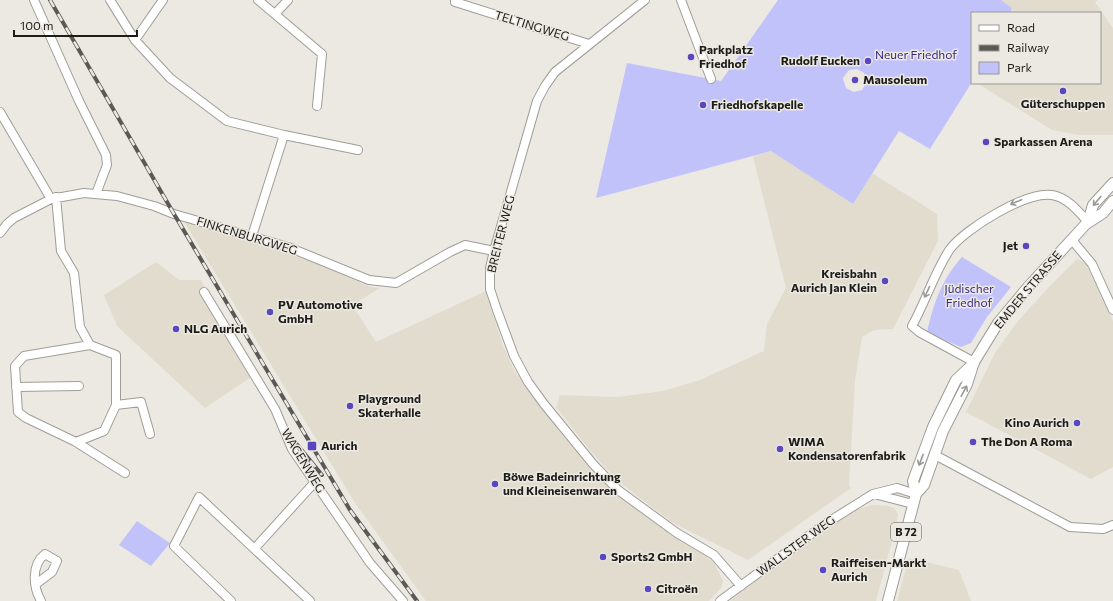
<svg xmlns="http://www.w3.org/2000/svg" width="1113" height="601" viewBox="0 0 1113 601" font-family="Commissioner,sans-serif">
	<rect width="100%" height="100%" fill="#ebe9e2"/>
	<path fill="#e1dcce" d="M1001,0H1098L1095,2L1113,28V135H1078L1052,130L977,83H1100V13H1010L1012,8Z
		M771,151L853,203L872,173L937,214L938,241L893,329L874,330L862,337L855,380L849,486L851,488L748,560L673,523L640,498L617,480L592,453L556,407L560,395L617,397L663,391L700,380L764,351L767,324L786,288L753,157Z
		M183,220L285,249L370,287L380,288L352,305L376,342L486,291L503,346L514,370L563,436L592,471L626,502L670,534L706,556L715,564L723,581L721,588L709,601H426L355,503Z
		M1077,259L1086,264L1113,321V467L1091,479L966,412L995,353L1017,322L1048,288Z
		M156,262L179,280H201L253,376L205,408L117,326L104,295Z
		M872,505L889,506L895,509L898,514L896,526L876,601H730L821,531L858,509Z
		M909,558L959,570L971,601H897Z"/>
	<path fill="#c2c2fb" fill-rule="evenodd" d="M778,0H1001L1012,8L1010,13H972V82L930,149L899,131L853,204L771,151L596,198L627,63L721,81ZM857,69L864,73L867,82L862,90L854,92L846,88L843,78L849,70Z
		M962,257L1011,287L987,317L971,343L961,347L927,333C933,304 942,279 962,257Z
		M137,521L170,543L151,566L119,545Z"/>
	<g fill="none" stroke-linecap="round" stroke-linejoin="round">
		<defs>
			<path id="minor" d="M34,0L79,101L106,155L107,165L96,194
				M110,0L135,40L170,78L227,121L284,135L252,236
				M258,0L322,54L317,106
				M455,0V2L589,44
				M645,0L555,72L545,86L537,101L494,251L490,268V289L497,310L514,356L528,382L544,404L593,464L618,490L677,533L714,555L741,586
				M681,0L711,79
				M275,14L288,0
				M135,40L163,0
				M0,112L51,199
				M284,135L358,150
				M56,197L61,251L74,273L80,327L90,345L24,356L15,366L18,412L26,418L76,442L125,473
				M0,233L7,224L14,218L51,199L84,193L117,196L154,206L174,214L288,247L369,280L396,283L450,252L465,245L494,251
				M1072,240L1092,264L1113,310
				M204,292L275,409L292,449L370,563L403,601
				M974,362L919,332L912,326C926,301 934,273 950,249C965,229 1026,191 1052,195C1067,197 1079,212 1088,222
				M16,387L79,386
				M116,405L141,402L150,434
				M76,442L104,431L116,405V355L90,345
				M935,455L1070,527L1103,529L1113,525
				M874,494L913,504
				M255,548L315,482
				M36,584L52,572L57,561L45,554C31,565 33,587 41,601
				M231,601L174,546L199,497L310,601
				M720,601L825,524L873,494L897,488L916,494"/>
			<path id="major" d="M1088,222L1093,205L1113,183
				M916,494L913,481L933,427L956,380L974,363
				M888,601L916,494L924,485L943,431L967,384L974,362L998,323L1028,287L1086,224L1103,213L1113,201"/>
		</defs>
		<use href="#minor" stroke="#a09d97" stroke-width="10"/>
		<use href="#major" stroke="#a09d97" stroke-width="12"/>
		<use href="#minor" stroke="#fff" stroke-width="8"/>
		<use href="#major" stroke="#fff" stroke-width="10"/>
		<defs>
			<path id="rail" d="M50,0L174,214L350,510L417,601
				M290,436L322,475"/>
		</defs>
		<use href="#rail" stroke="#5b5955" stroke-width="4"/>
		<use href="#rail" stroke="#ebe9e2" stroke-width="2.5" stroke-dasharray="8" stroke-linecap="butt"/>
	</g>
	<defs><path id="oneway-shaft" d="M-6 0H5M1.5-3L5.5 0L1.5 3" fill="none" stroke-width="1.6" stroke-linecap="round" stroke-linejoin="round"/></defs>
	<g stroke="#999998">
		<use href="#oneway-shaft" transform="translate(1097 201) rotate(130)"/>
		<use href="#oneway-shaft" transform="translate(1016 202) rotate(157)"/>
		<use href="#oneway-shaft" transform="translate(927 292) rotate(115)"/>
		<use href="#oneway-shaft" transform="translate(964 391) rotate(-62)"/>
		<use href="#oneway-shaft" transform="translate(921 460) rotate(111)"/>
	</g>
	<g fill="#5a47bf" stroke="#ebe9e2" stroke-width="1.5">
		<circle cx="691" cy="57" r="4"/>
		<circle cx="868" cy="61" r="4"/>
		<circle cx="855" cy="80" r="4"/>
		<circle cx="1063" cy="91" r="4"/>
		<circle cx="703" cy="105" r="4"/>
		<circle cx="986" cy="142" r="4"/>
		<circle cx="1026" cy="246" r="4"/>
		<circle cx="885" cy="281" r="4"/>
		<circle cx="270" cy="312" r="4"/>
		<circle cx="176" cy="329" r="4"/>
		<circle cx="350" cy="406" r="4"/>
		<circle cx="1077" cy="423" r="4"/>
		<circle cx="973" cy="442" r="4"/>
		<rect x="307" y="441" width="10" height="10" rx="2"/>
		<circle cx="780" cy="449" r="4"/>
		<circle cx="495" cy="484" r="4"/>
		<circle cx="603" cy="557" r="4"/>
		<circle cx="823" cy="570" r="4"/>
		<circle cx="648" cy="589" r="4"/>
	</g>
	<g text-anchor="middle" stroke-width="3" stroke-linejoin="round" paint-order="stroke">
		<rect fill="#ebe9e2" stroke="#5b5a55" stroke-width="1" x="891" y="523" width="30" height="18" rx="3"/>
		<g font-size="11" font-weight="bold" fill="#1d1c19">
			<text x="906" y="536">B 72</text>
		</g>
		<g font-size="12" fill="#1d1c19" stroke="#ebe9e2">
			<text transform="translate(532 26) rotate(17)" y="4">TELTINGWEG</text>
			<text transform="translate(501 234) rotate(-76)" y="4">BREITER WEG</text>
			<text transform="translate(247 236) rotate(17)" y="4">FINKENBURGWEG</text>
			<text transform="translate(1028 290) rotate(-50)" y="4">EMDER STRASSE</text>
			<text transform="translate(303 461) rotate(59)" y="4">WAGENWEG</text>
			<text transform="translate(796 546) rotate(-36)" y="4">WALLSTER WEG</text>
		</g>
		<g font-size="12" font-weight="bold" fill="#1d1c19" stroke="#ebe9e2" text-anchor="start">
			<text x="699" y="54">Parkplatz<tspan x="699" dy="14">Friedhof</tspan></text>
			<text x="860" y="65" text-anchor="end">Rudolf Eucken</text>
			<text x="863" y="84">Mausoleum</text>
			<text x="1063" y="108" text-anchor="middle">Güterschuppen</text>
			<text x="711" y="109">Friedhofskapelle</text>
			<text x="994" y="146">Sparkassen Arena</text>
			<text x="1018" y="250" text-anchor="end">Jet</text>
			<text x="877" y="278" text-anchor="end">Kreisbahn<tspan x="877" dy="14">Aurich Jan Klein</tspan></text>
			<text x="278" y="309">PV Automotive<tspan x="278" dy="14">GmbH</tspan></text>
			<text x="184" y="333">NLG Aurich</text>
			<text x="358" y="403">Playground<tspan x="358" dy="14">Skaterhalle</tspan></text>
			<text x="1069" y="427" text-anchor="end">Kino Aurich</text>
			<text x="788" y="446">WIMA<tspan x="788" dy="14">Kondensatorenfabrik</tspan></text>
			<text x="981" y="446">The Don A Roma</text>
			<text x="321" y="450">Aurich</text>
			<text x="503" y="481">Böwe Badeinrichtung<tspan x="503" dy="14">und Kleineisenwaren</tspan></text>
			<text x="611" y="561">Sports2 GmbH</text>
			<text x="831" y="567">Raiffeisen-Markt<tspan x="831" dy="14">Aurich</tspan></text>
			<text x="656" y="593">Citroën</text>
		</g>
		<g font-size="12" fill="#392885" stroke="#ebe9e2">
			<text x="916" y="59">Neuer Friedhof</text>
			<text x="969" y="293">Jüdischer<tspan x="969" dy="14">Friedhof</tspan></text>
		</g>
	</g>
	<rect x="971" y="12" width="130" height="72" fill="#ebe9e2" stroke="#999792"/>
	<rect x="979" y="25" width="20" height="6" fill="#ffffff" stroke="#999792"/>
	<text x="1007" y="32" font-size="12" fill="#1d1c19">Road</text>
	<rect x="979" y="45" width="20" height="6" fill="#5b5955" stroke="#999792"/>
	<text x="1007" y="52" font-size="12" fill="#1d1c19">Railway</text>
	<rect x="979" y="62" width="20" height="12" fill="#c2c2fb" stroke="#999792"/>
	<text x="1007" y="72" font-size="12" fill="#1d1c19">Park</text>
	<path d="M14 30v6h123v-6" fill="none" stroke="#1d1c19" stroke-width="2"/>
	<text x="20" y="30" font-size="12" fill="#1d1c19" stroke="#ebe9e2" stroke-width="3" paint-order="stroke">100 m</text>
</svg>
